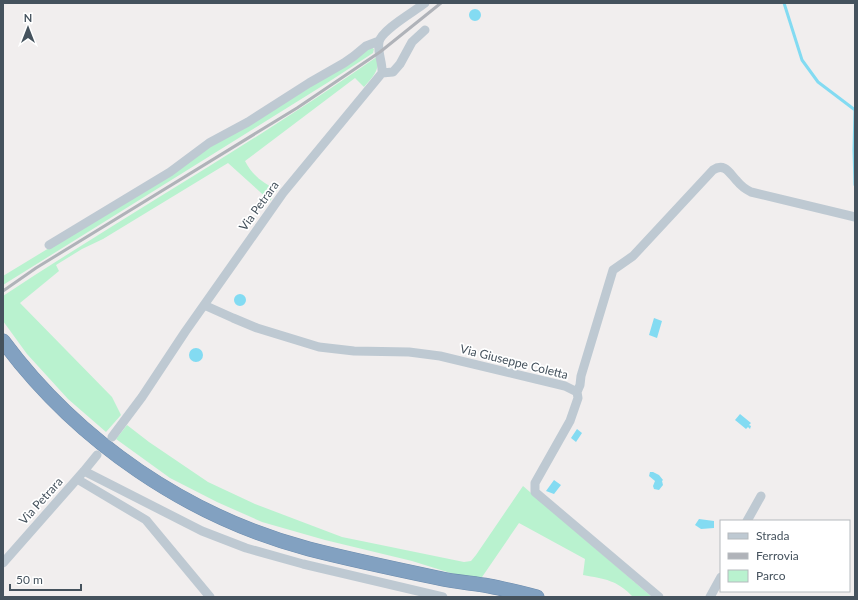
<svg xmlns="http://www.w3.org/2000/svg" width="858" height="600" viewBox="0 0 858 600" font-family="Lato,sans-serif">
	<rect width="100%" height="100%" fill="#f1eeee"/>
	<path fill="#b9f2cf" d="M371,47L374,49L373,53L327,83L3,285V276L161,180L211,145Z
		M378,56C379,71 374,76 364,87L355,78L245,161C252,175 263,183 277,190L270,201L228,163L103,239L82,249L56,265L59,271L20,303L112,397L121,415L106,432L68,399L27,354L3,321V296C127,214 257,141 378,56Z
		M127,425L149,442L208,482L255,504L342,537L464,562L471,561L476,555L523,486L652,597H633C617,580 605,579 583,575L585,559L519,523L480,580L457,575L412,561L325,540L262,522L217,502L170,478L116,439Z"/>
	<path fill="#83dbf2" d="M469 15a6 6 0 1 1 12 0a6 6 0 1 1-12 0Z
		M234 300a6 6 0 1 1 12 0a6 6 0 1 1-12 0Z
		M654,318L662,321L657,338L649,335Z
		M189 355a7 7 0 1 1 14 0a7 7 0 1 1-14 0Z
		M740,414L751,423L749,425L751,426L750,429L748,427L746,429L735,420Z
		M577,429L582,433L576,442L571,438Z
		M650,472H653L659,475L663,480L662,481L663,485L659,490L654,489L653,486L655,481L649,476Z
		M554,480L561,485L554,494L546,491Z
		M699,519L714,521V528L701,529L695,525Z"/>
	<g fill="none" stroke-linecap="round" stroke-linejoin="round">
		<path stroke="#83dbf2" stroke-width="3" d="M784,3L802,60L818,82L855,110L854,150L855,185"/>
		<defs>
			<path id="highway" d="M3,341C78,442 188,517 309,549C352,560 395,569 438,578C455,582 472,583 489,586C505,589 521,593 537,597"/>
		</defs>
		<use href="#highway" stroke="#6d8cad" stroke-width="15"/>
		<path stroke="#bec9d2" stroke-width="9" d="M382,73L393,72L400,64L412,42L425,30
			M49,245L170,172L209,143L248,122L309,83L344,63L354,56L366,46L379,41
			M204,305L233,318L257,328L319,347L354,351L409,352L440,356L565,386L577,392L578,398L570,421L535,483V492L659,597
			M577,392L580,385L581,376L613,270L633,256L713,170C725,162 730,174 737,181C741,186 745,189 751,192L855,217
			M112,437L142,397L185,332L283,193L382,73C383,63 377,52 379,42C381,30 415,11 425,3
			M84,471L202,531L246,548L303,564L443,597
			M77,479L146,520L210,597
			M747,521L761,496
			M3,563L84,471L97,455
			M710,597L721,577"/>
		<use href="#highway" stroke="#82a1c1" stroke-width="14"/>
		<path stroke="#b0b3b9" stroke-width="3" d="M3,291L36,268L297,108L380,52L441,3"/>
	</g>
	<g text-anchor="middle" stroke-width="3.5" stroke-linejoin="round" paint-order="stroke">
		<g font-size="12" fill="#45525d" stroke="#fff">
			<text transform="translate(259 206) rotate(-54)" y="4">Via Petrara</text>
			<text transform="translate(514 362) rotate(14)" y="4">Via Giuseppe Coletta</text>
			<text transform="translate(41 501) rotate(-48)" y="4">Via Petrara</text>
		</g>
	</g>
	<rect width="858" height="600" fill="none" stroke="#45525d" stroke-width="8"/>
	<rect x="720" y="520" width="130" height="72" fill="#ffffff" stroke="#b5babe"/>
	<rect x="728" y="533" width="20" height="6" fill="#bec9d2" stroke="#b5babe"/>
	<text x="756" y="540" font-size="12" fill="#45525d">Strada</text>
	<rect x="728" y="553" width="20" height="6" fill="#b0b3b9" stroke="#b5babe"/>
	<text x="756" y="560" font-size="12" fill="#45525d">Ferrovia</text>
	<rect x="728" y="570" width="20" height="12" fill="#b9f2cf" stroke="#b5babe"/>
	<text x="756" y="580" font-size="12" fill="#45525d">Parco</text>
	<g transform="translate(28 28)" stroke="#ffffff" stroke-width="3" paint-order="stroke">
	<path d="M0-3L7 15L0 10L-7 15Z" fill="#45525d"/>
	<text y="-6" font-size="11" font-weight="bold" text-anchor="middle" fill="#45525d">N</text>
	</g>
	<path d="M10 584v6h71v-6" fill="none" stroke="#45525d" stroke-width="2"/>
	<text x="16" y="584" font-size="12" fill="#45525d" stroke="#ffffff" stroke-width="3" paint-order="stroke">50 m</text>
</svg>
